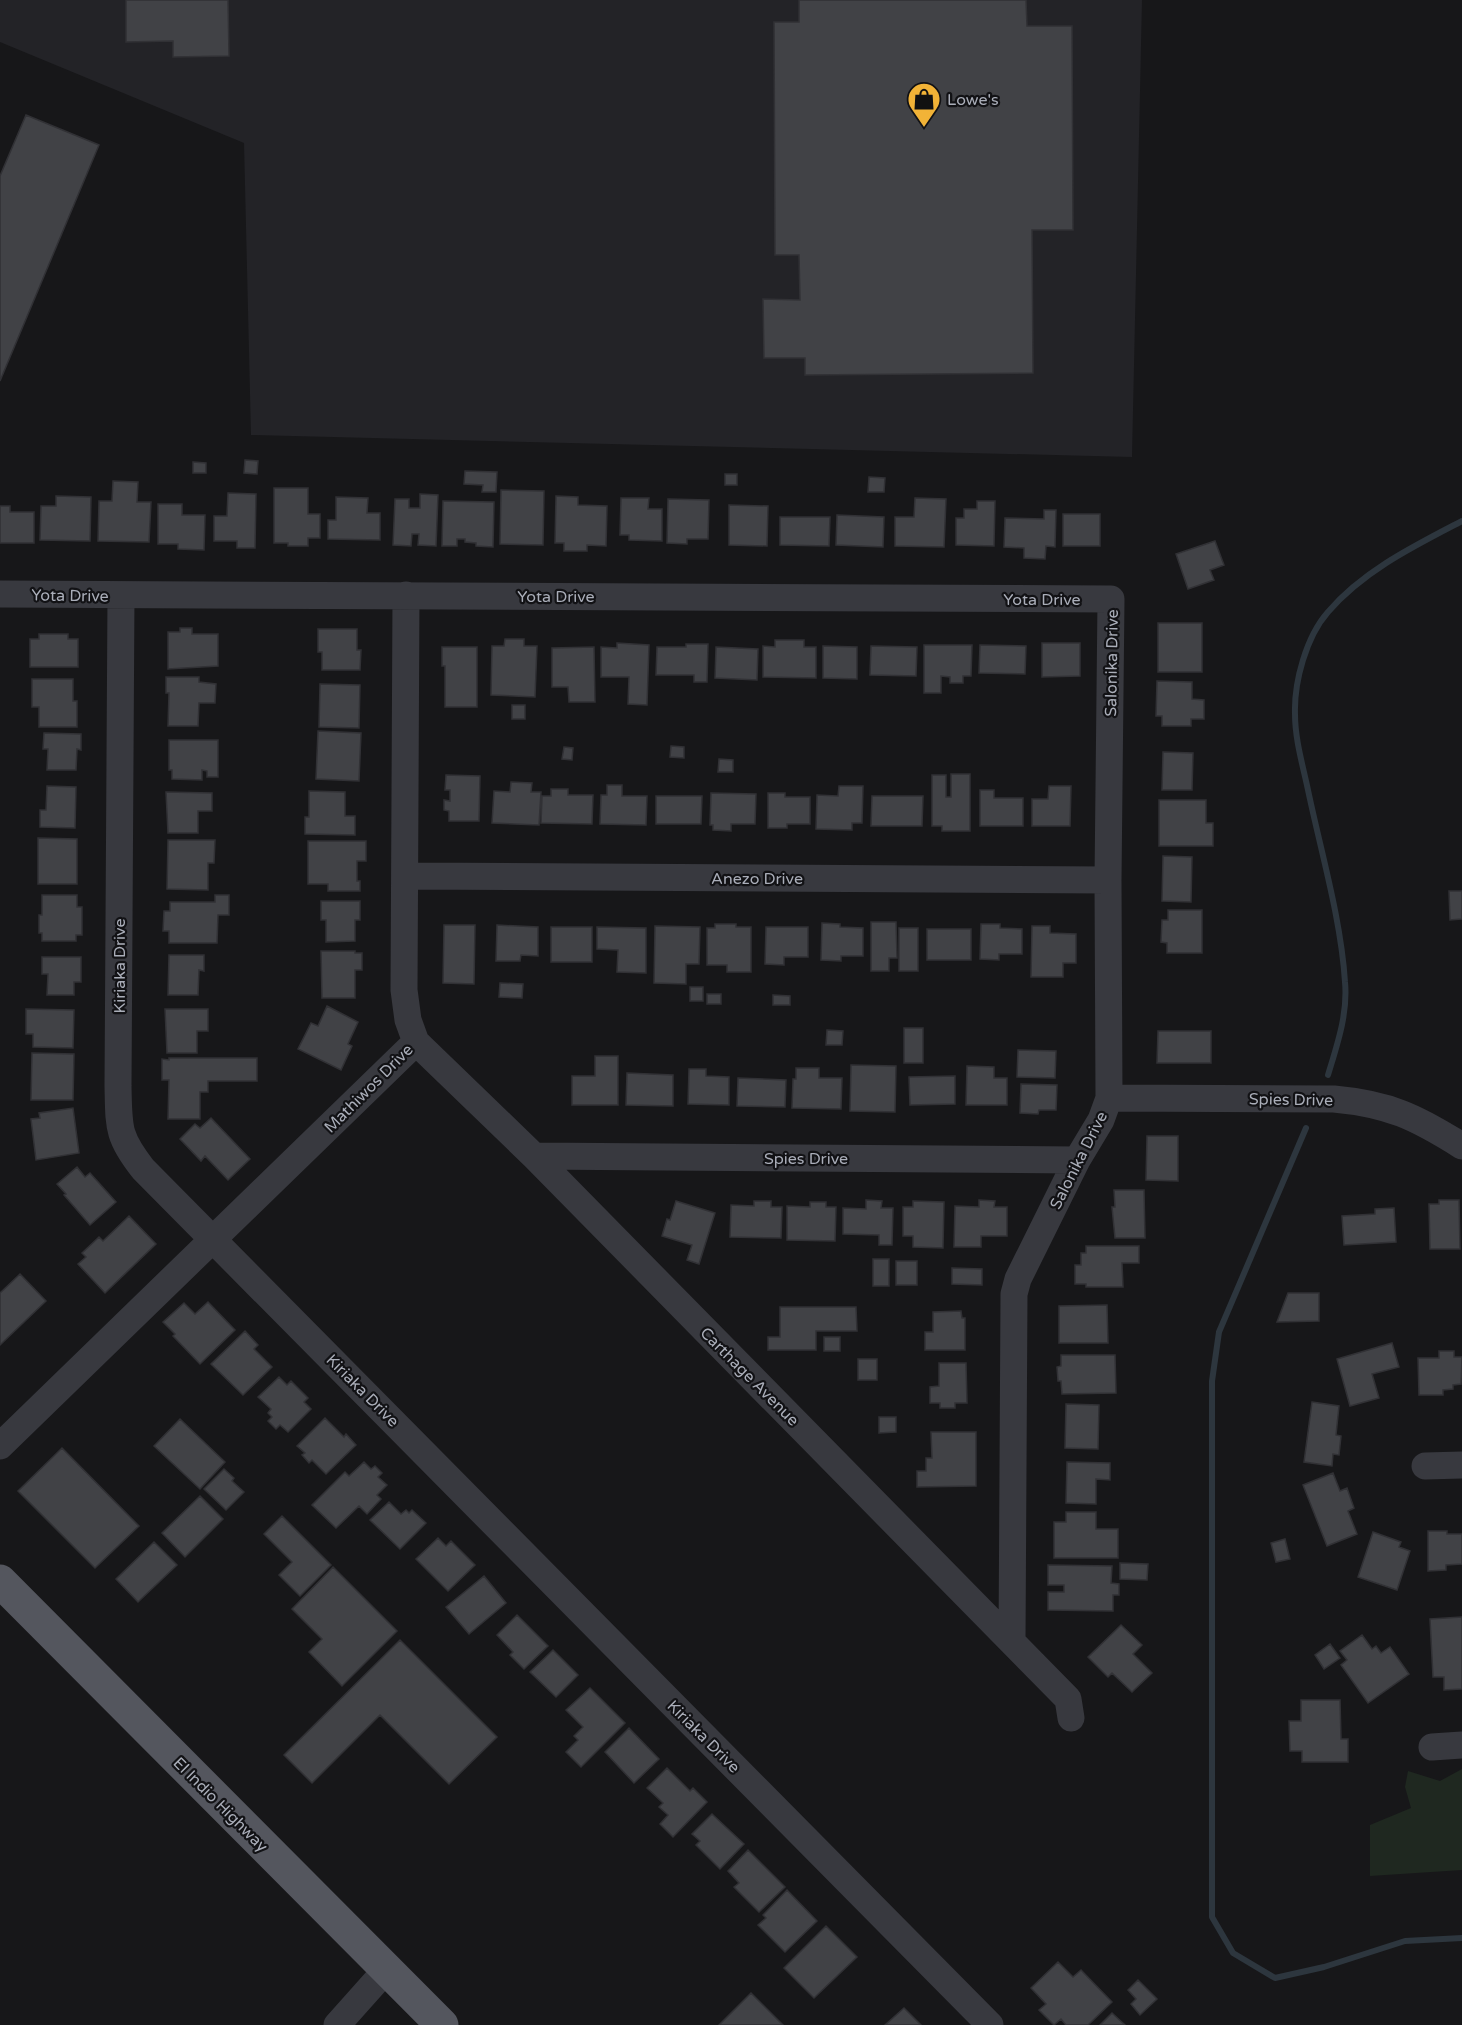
<svg xmlns="http://www.w3.org/2000/svg" width="1462" height="2025" viewBox="0 0 1462 2025" font-family="'Varela Round',sans-serif">
	<rect width="100%" height="100%" fill="#171719"/>
	<path fill="#232327" d="M0,0H1142L1132,457L251,435L244,143L0,42Z"/>
	<path fill="#1f2820" d="M1462,1769V1870L1370,1876V1825L1411,1808L1405,1787L1408,1771L1440,1781Z"/>
	<g fill="none" stroke-linecap="round" stroke-linejoin="round">
		<path stroke="#2d363e" stroke-width="6" d="M1328,1075C1337,1045 1348,1014 1345,982C1341,919 1321,852 1308,790C1303,766 1295,740 1295,714C1294,682 1306,637 1328,612C1363,571 1414,546 1462,521
			M1306,1128L1219,1332L1212,1381V1917L1233,1953L1275,1978L1324,1967L1405,1941L1462,1938"/>
	</g>
	<path fill="#414246" stroke="#313135" stroke-width="1.5" d="M126,0H228L229,56L173,57V41L126,42Z
		M799,0H1026L1027,26H1072L1073,230H1032L1033,373L805,375V358H764L763,299L800,300L799,255H775L774,22H799Z
		M26,115L99,145L0,381V176Z
		M245,460L258,461L257,474L244,473Z
		M193,462L206,463V473H193Z
		M465,471L497,472L496,492H482L483,485L464,484Z
		M725,474H737V485H725Z
		M869,477L885,478L884,492H868Z
		M113,481L138,482L137,502H151L149,542L98,541L99,501H112Z
		M274,488H308V514H320V538H308V546H288V543H274Z
		M501,490L544,491L543,545L500,544Z
		M228,493L256,494L255,548H237V541H214V516H227Z
		M420,494L438,495L436,546L418,545L419,534H412L411,546L393,545L395,499H409V508H420Z
		M56,496L91,497L90,541L40,540L41,506H56Z
		M556,496L578,497V505L607,506L606,546L587,545V551H564V543H555Z
		M336,497L368,498L367,513H380V540L328,539V520H336Z
		M621,498H649L648,509H662V541L629,540V535H620Z
		M915,498L946,499L944,547L895,546V517H914Z
		M668,499L709,500L708,539H687V544L667,543Z
		M443,501L494,502L493,547L476,546V543L465,542V539H457V546H442Z
		M977,501H995L994,546L956,545V518H964V509H977Z
		M158,504H182V515H205L204,550L178,549V544H158Z
		M729,505L768,506L767,546L729,545Z
		M0,506H10V512H34V543H0Z
		M1044,510H1056L1055,547L1046,546L1045,559L1024,558V548L1004,547L1005,518L1044,519Z
		M1063,514H1100V546H1063Z
		M837,515L884,517L883,547L836,545Z
		M780,517H830L829,546L780,545Z
		M1215,541L1224,565L1210,570L1214,580L1188,589L1176,554Z
		M1158,623H1202V672H1158Z
		M180,628H192V634H218V666L168,669V632H180Z
		M318,629H357V650H361L360,670H322V652H318Z
		M39,634H68V639H78V667H30V639H39Z
		M505,639H524V646H537L535,697L491,695L492,646H504Z
		M775,640H804V647H816V678L763,677V646L775,647Z
		M617,643L649,645L647,705L628,704L629,677H601V647L617,648Z
		M1042,643H1080V676L1042,677Z
		M686,644H708L707,682H694V675H656L657,647H686Z
		M924,645H972L971,676H963V683H950V677L941,676V693H924Z
		M980,645L1026,646L1025,674L979,673Z
		M823,646L857,647V679L823,678Z
		M871,646L917,647L916,676L870,675Z
		M442,647H477V707H445V666H442Z
		M594,647L595,702H569L568,687H552V648Z
		M716,647L758,649L757,680L715,678Z
		M166,677H199V682L216,684L215,703H199L198,726H168L169,693H166Z
		M32,679H73V701H77V727H39V707H32Z
		M1157,681L1192,682V699L1204,700V719H1191V726H1162V716H1156Z
		M320,684L360,685L359,728L319,727Z
		M512,705H525V719H512Z
		M318,731L361,733L359,781L316,779Z
		M44,733L81,734V750L77,749L76,770H47L48,749H43Z
		M169,740H218V777H207V771L202,770V780L172,779V770H169Z
		M671,746L684,747V758L670,757Z
		M564,747L573,748L572,760L562,759Z
		M1163,752L1193,753L1192,790H1162Z
		M719,759L733,760V772H718Z
		M951,774H970V831H942V826H932V775H946V797H951Z
		M446,775L480,776L479,821H449V811L444,810V800L450,801V790H445Z
		M511,782L532,783L531,792H541L539,825L492,823L494,791L510,792Z
		M607,785H622V796H647L646,825L600,824L601,795H607Z
		M47,786L76,787L75,828L40,827V810H46Z
		M839,786H863L862,823H852V830L816,829L817,795L838,796Z
		M1049,786H1071L1070,826H1032V799H1048Z
		M551,789H568V795H593L592,824L541,823L542,796H551Z
		M980,790H994V798H1023V826H980Z
		M309,791L345,792V816H355V835L305,834V817H309Z
		M166,792L212,793V811H198V833H168Z
		M711,793L756,794L755,824H731V831L713,830V825H710Z
		M768,793H785V797H810V824H787V828H768Z
		M656,796H702L701,824H656Z
		M872,796H923L922,826H871Z
		M1159,800H1206V823H1213V846H1159Z
		M38,838L77,839V884H38Z
		M168,840H215L214,863H208V890L167,889Z
		M308,841H366V861H357V881H360V891H328V884H308Z
		M1163,856L1192,857L1191,902L1162,901Z
		M1449,891H1462V919L1450,920Z
		M42,895H77V907H82V935H76V941H42V933H39V915H42Z
		M215,895H229V915H218L217,943H169V931H163L164,911H170V902H215Z
		M321,901H360V920H355V941L326,942V920H321Z
		M1168,910H1202V953H1167V943L1161,942L1162,920H1168Z
		M871,922H896L897,958H889V971H871Z
		M822,923L840,924V927L863,928V956H841V961L821,960Z
		M715,924H736V927H751V972H727V965H707V928H715Z
		M981,924H1000V928L1022,929V954H999V960L980,959Z
		M444,925H475L474,984L443,983Z
		M497,925L538,927V956L521,955L520,961H496Z
		M655,926L700,927L699,964H686V984L654,983Z
		M1032,926H1050V933L1076,934V963H1063V977H1031Z
		M551,927H592V962H551Z
		M597,927L646,928V973L617,972L618,950L597,949Z
		M766,927H808V957H784V965L765,964Z
		M899,928H918V971H899Z
		M927,929H971V960H927Z
		M321,951H355V953H362V970H355V998H322Z
		M169,955H204V971L199,970L198,995H168Z
		M42,957H81V982H74V995H47L48,974H42Z
		M500,983L523,984L522,998L499,997Z
		M690,987H703V1001H690Z
		M707,994H721V1004H707Z
		M773,995L790,996V1005H773Z
		M327,1006L358,1022L348,1044L352,1046L341,1070L298,1049L311,1023L318,1026Z
		M26,1009L74,1010L73,1048L33,1047V1034H26Z
		M165,1009H208V1031H197V1053H167Z
		M904,1028H923V1063H904Z
		M827,1030L843,1031L842,1045H826Z
		M1158,1031H1211V1063H1157Z
		M1018,1050L1056,1051L1055,1078L1017,1077Z
		M32,1053L74,1054L73,1100H31Z
		M595,1056H618V1105H572V1076H595Z
		M169,1058H257V1081H208V1092H200V1119H168L169,1080H162V1059L169,1060Z
		M851,1065L896,1066L895,1112L850,1111Z
		M967,1066L994,1067V1078H1007V1105H966Z
		M796,1068H819V1078H842L841,1109L792,1108L793,1079H796Z
		M689,1069H706V1076L729,1077V1105L688,1104Z
		M627,1073L673,1075V1106L626,1105Z
		M955,1076V1104L910,1105L909,1077Z
		M738,1078L786,1080L785,1107L737,1106Z
		M1021,1084L1057,1085L1056,1110H1039L1038,1114L1020,1113Z
		M73,1108L79,1153L36,1160L31,1119L40,1118L39,1113Z
		M211,1118L250,1159L228,1180L205,1156L201,1161L180,1139L195,1124L200,1128Z
		M1147,1136H1178V1181L1146,1180Z
		M77,1167L85,1177L90,1173L116,1202L90,1225L64,1195L66,1194L57,1184Z
		M1114,1190H1144L1145,1238H1115L1112,1207H1115Z
		M866,1200L882,1201L881,1208H893L892,1245H879V1235L843,1234V1208L866,1209Z
		M979,1200L995,1201L994,1207H1007V1236H981V1247H954L955,1206L979,1207Z
		M1439,1200H1459L1460,1249H1430L1429,1204H1439Z
		M676,1201L715,1213L699,1264L687,1260L692,1245L662,1236L667,1219L670,1220Z
		M754,1201H771V1207H782L781,1238L730,1237L731,1205L754,1206Z
		M913,1201L944,1202L943,1248L913,1247V1236H903V1207H913Z
		M810,1202H826V1207H836L835,1241L787,1240V1206L810,1207Z
		M1394,1208L1396,1242L1344,1245L1342,1216L1375,1214V1209Z
		M129,1216L156,1244L105,1293L78,1264L86,1257L82,1253L99,1237L103,1241Z
		M1086,1246H1139V1263H1122L1123,1287H1086V1284H1075V1265H1081V1253H1086Z
		M873,1259H889V1286H873Z
		M896,1261H917V1285H896Z
		M952,1268L982,1269V1285L952,1284Z
		M20,1274L46,1301L0,1345V1293Z
		M1288,1293H1319V1321L1277,1322Z
		M208,1302L235,1330L200,1364L173,1336L175,1334L163,1322L184,1303L195,1314Z
		M1107,1305L1108,1343H1059V1306Z
		M780,1307H856L857,1331H816V1350H768V1337H780Z
		M961,1311L962,1318H965V1350H925V1332H933V1312Z
		M245,1331L258,1345L254,1349L272,1367L243,1395L211,1364Z
		M824,1337H840V1351H824Z
		M1392,1343L1399,1367L1372,1374L1379,1398L1350,1406L1337,1359Z
		M1439,1351H1454V1357H1462L1461,1384L1453,1385V1389L1443,1390V1395H1419L1418,1358H1439Z
		M1061,1355H1115L1116,1393L1062,1394L1061,1381H1058L1057,1367L1061,1366Z
		M858,1359H877V1380H858Z
		M939,1363H966L967,1403H955V1408H940V1403H930V1387L939,1386Z
		M279,1377L287,1385L291,1381L308,1398L304,1402L311,1409L288,1432L280,1425L276,1429L268,1421L272,1417L268,1413L271,1409L258,1397Z
		M1312,1402L1339,1406L1336,1435L1341,1436L1339,1455L1333,1454L1332,1466L1304,1462Z
		M1066,1404L1099,1405L1098,1449L1065,1448Z
		M879,1417H896V1432L879,1433Z
		M325,1418L344,1437L346,1434L356,1445L326,1474L312,1460L309,1463L302,1455L305,1453L297,1446Z
		M180,1419L225,1462L200,1489L154,1446Z
		M931,1432H976V1486L917,1487V1471H926V1458H932Z
		M62,1448L139,1526L95,1568L18,1491Z
		M364,1462L371,1469L375,1466L382,1473L378,1477L387,1485L377,1495L381,1499L367,1514L359,1506L336,1528L312,1505L345,1472L349,1476Z
		M1067,1462L1110,1463V1480L1096,1479V1504L1066,1503Z
		M224,1469L234,1478L232,1481L244,1492L226,1510L204,1489Z
		M1333,1473L1340,1491L1347,1488L1354,1508L1348,1511L1357,1534L1327,1546L1303,1485Z
		M200,1496L223,1519L185,1557L162,1533Z
		M389,1502L401,1514L406,1510L409,1513L412,1510L426,1523L400,1549L370,1520Z
		M1066,1512H1096V1529H1118V1558H1054V1522H1066Z
		M282,1516L331,1565L300,1596L279,1575L292,1562L264,1534Z
		M1428,1531H1447V1534H1462V1564L1446,1565V1570L1428,1571Z
		M1373,1532L1401,1542L1399,1547L1410,1551L1397,1590L1358,1577Z
		M438,1538L446,1546L451,1541L475,1565L448,1591L416,1559Z
		M1285,1539L1290,1559L1276,1562L1271,1543Z
		M154,1542L177,1565L138,1602L116,1579Z
		M1120,1563L1148,1564L1147,1580L1120,1579Z
		M1048,1565L1112,1566L1111,1583L1119,1584V1595H1113V1611L1048,1610V1592H1064V1585H1048Z
		M333,1567L397,1631L342,1686L309,1652L322,1639L292,1609Z
		M484,1576L506,1603L469,1634L446,1607Z
		M517,1615L548,1646L524,1669L510,1655L513,1652L497,1635Z
		M1462,1617V1689L1444,1690V1677H1433L1430,1619Z
		M1121,1625L1142,1645L1133,1654L1152,1673L1132,1692L1112,1673L1108,1677L1088,1657Z
		M1362,1635L1372,1649L1376,1646L1381,1653L1390,1647L1409,1674L1368,1703L1341,1665L1347,1660L1340,1651Z
		M400,1640L497,1737L449,1784L380,1715L312,1783L284,1755Z
		M1330,1644L1340,1658L1324,1669L1315,1655Z
		M553,1650L578,1675L556,1697L530,1672Z
		M590,1688L625,1723L581,1767L566,1752L578,1740L574,1736L583,1727L566,1710Z
		M1301,1700H1340L1341,1739H1348V1762H1302V1751H1290L1289,1721H1301Z
		M629,1728L659,1759L634,1783L605,1752Z
		M667,1768L690,1791L693,1788L707,1802L673,1837L660,1824L668,1815L659,1807L663,1803L647,1788Z
		M712,1814L744,1844L720,1869L696,1845L700,1841L692,1834Z
		M748,1850L785,1887L759,1912L734,1887L739,1883L728,1871Z
		M787,1890L817,1921L785,1952L758,1925L766,1918L763,1915Z
		M826,1926L857,1957L814,1998L784,1968Z
		M1058,1962L1073,1977L1081,1970L1112,2002L1088,2025H1066L1061,2019L1054,2025L1039,2010L1046,2004L1031,1988Z
		M1138,1980L1157,1999L1140,2015L1131,2004L1136,1999L1128,1990Z
		M751,1993L783,2025H719Z
		M904,2008L921,2025H885Z
		M1112,2013L1125,2025H1100Z"/>
	<g fill="none" stroke-linecap="round" stroke-linejoin="round">
		<path stroke="#38393f" stroke-width="27" d="M0,594L1111,599L1108,880L1109,1098L1101,1120L1077,1160L1018,1279L1014,1294L1012,1642
			M121,595L118,1086C119,1127 117,1136 143,1169L990,2025
			M406,876L1108,880
			M416,1042L534,1156L1068,1699L1071,1718
			M1109,1098L1334,1099C1389,1104 1416,1117 1462,1146
			M534,1156L1077,1160
			M0,1446L416,1042L408,1020L404,990L406,595
			M1425,1466L1462,1465
			M1432,1747L1462,1745
			M337,2025L386,1970"/>
		<path stroke="#54565e" stroke-width="33" d="M0,1581L442,2025"/>
	</g>
	<defs>
		<symbol id="shop-pin" viewBox="-11 -11 22 30"><path d="M0 17L-7.5 6A9.5 9.5 0 1 1 7.5 6Z" fill="#f2b337" stroke="#121215"/><path d="M-5-2.5h2.3a2.7 3.5 0 0 1 5.4 0H5L5.5 6h-11ZM-1.5-2.5h3a1.5 2.3 0 0 0-3 0Z" fill="#111"/></symbol>
	</defs>
	<g fill-rule="evenodd">
		<use href="#shop-pin" x="905" y="80" width="38" height="52"/>
	</g>
	<g text-anchor="middle" stroke-width="4.5" stroke-linejoin="round" paint-order="stroke">
		<g font-size="16" fill="#aaaeb9" stroke="#121215" text-anchor="start">
			<text x="947" y="105">Lowe's</text>
		</g>
		<g font-size="16" fill="#aaaeb9" stroke="#121215">
			<text transform="translate(70 595) rotate(1)" y="6">Yota Drive</text>
			<text x="556" y="602">Yota Drive</text>
			<text x="1042" y="605">Yota Drive</text>
			<text transform="translate(1111 663) rotate(-89)" y="6">Salonika Drive</text>
			<text x="757" y="884">Anezo Drive</text>
			<text transform="translate(119 966) rotate(-90)" y="6">Kiriaka Drive</text>
			<text transform="translate(368 1088) rotate(-45)" y="6">Mathiwos Drive</text>
			<text transform="translate(1291 1099) rotate(1)" y="6">Spies Drive</text>
			<text x="806" y="1164">Spies Drive</text>
			<text transform="translate(1078 1160) rotate(-63)" y="6">Salonika Drive</text>
			<text transform="translate(750 1376) rotate(45)" y="6">Carthage Avenue</text>
			<text transform="translate(363 1390) rotate(45)" y="6">Kiriaka Drive</text>
			<text transform="translate(704 1736) rotate(45)" y="6">Kiriaka Drive</text>
			<text transform="translate(221 1804) rotate(45)" y="6">El Indio Highway</text>
		</g>
	</g>
</svg>
